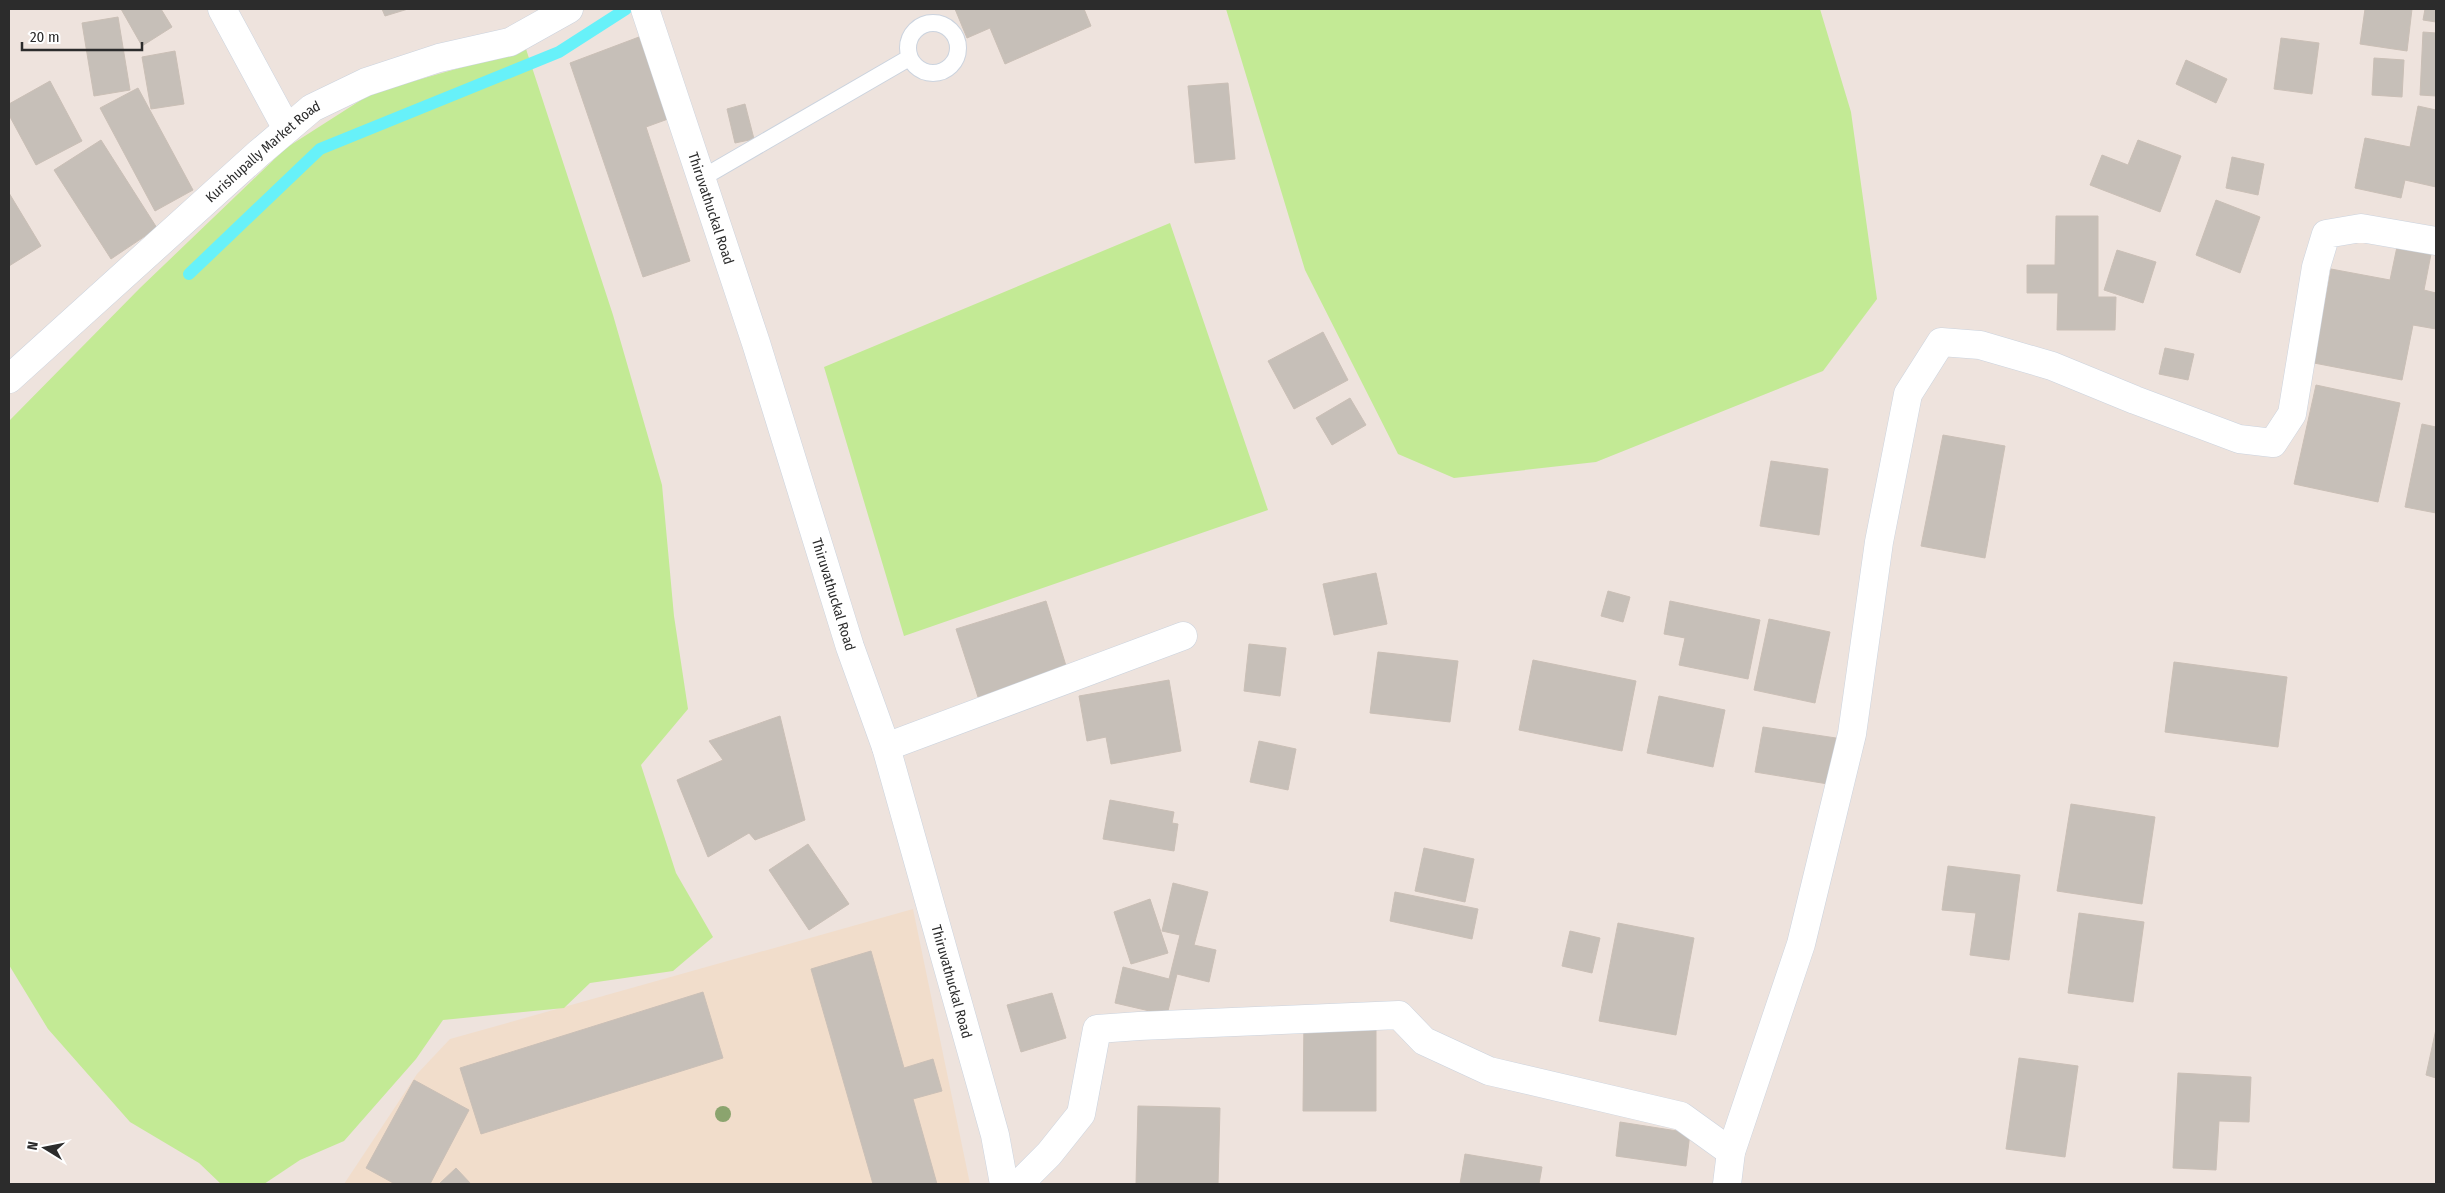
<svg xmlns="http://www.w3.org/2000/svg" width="2445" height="1193" viewBox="0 0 2445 1193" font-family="'Fira Sans Condensed',sans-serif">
	<rect width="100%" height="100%" fill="#eee3dd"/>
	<path fill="#f1ddcb" d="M913,909L970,1184H344L417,1074L450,1039Z"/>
	<path fill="#c3ea95" d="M1226,9H1820L1851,112L1877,299L1823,371L1596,462L1454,478L1398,454L1305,270Z
		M526,49L613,315L662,485L674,616L688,709L641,765L676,873L713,937L673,971L590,983L564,1008L443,1020L416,1059L344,1141L300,1160L264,1184H221L199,1163L130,1122L48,1029L9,965V421L140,288L286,148L372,93Z
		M1170,223L1268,510L904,636L824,367Z"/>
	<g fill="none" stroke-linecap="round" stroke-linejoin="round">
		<path stroke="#67f1f9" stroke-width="12" d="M189,274L320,149L559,52L626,9"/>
	</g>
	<path fill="#c6bfb8" stroke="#cabfb6" d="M121,9H161L172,27L142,46Z
		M382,9H408L385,16Z
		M955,9H1084L1091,26L1005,64L990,28L967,38Z
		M2365,9H2412L2407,51L2360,44Z
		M2425,9H2436V22L2423,20Z
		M118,17L130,90L94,96L82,23Z
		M2423,32L2436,33V96L2420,95Z
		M639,37L668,119L646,127L690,261L643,277L570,63Z
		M2281,38L2319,43L2312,94L2274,89Z
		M175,51L184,104L151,109L142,57Z
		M2374,58L2404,60L2402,97L2372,95Z
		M2186,60L2227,79L2216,103L2176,84Z
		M50,81L82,141L36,165L9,115V104Z
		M1228,83L1235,159L1195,163L1188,86Z
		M138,88L193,190L155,211L100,108Z
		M745,104L754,139L735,143L727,109Z
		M2418,106L2436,110V187L2405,180L2401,198L2355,188L2365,138L2410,147Z
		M101,140L157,228L111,259L54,170Z
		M2138,140L2181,156L2160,212L2090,185L2102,155L2128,165Z
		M2232,157L2264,164L2258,195L2226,188Z
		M9,193L41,246L9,266Z
		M2216,200L2260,217L2240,273L2196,255Z
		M2056,216H2098V297H2116L2115,330H2057L2058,293H2027V265H2055Z
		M2398,242L2432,249L2424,290L2436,293V329L2413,325L2402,380L2314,363L2331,269L2390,280Z
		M2117,250L2156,262L2143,303L2104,290Z
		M1323,332L1348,380L1294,409L1268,361Z
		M2165,348L2194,354L2188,380L2159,374Z
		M2316,385L2400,403L2378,502L2294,484Z
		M1350,398L1366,425L1332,445L1316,418Z
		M2422,424L2436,427V513L2405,507Z
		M1943,435L2005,446L1985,558L1921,546Z
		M1771,461L1828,469L1819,535L1760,526Z
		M1376,573L1387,624L1334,635L1323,584Z
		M1608,591L1630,597L1623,622L1601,616Z
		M1046,601L1067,669L978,697L956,629Z
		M1670,601L1760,620L1748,679L1679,665L1685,638L1664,634Z
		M1769,619L1830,632L1815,703L1754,690Z
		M1249,644L1286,648L1280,696L1244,691Z
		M1378,652L1458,661L1450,722L1370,713Z
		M1533,660L1636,681L1622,751L1519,730Z
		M2174,662L2287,677L2278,747L2165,732Z
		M1169,680L1181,751L1111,764L1106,737L1087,741L1079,696Z
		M1659,696L1725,710L1713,767L1647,753Z
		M780,716L805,820L755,840L749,833L708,857L677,780L723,760L709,741Z
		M1763,727L1836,738L1828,784L1755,772Z
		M1259,741L1296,749L1288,790L1250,782Z
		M1110,800L1174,812L1172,823L1178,824L1174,851L1103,839Z
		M2071,804L2155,817L2142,904L2057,891Z
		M808,844L849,904L809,930L769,870Z
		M1424,848L1474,859L1465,902L1415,891Z
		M1948,866L2020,875L2009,960L1970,955L1976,913L1942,910Z
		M1173,883L1208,892L1194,945L1216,950L1209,982L1177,974L1167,1015L1115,1003L1123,967L1169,979L1180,935L1162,931Z
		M1395,892L1478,909L1472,939L1390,921Z
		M1150,899L1168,953L1131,964L1114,912Z
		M2079,913L2144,922L2133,1002L2068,993Z
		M1618,923L1694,938L1676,1035L1599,1021Z
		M1570,931L1600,938L1592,973L1562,966Z
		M871,951L904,1068L933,1059L942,1091L913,1099L937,1184H873L811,969Z
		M703,992L723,1058L481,1134L460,1068Z
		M1052,993L1066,1038L1021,1052L1007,1005Z
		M1304,1018H1376V1111H1303Z
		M2436,1029V1078L2426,1075Z
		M2019,1058L2078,1066L2065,1157L2006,1149Z
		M2178,1073L2251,1077L2249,1122L2219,1121L2216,1170L2173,1168Z
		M414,1080L469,1110L430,1184H395L366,1168Z
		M1138,1106L1220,1108L1218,1184H1136Z
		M1620,1122L1690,1133L1686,1166L1616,1156Z
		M1465,1154L1542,1167L1539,1184H1460Z
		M456,1168L471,1184H439Z"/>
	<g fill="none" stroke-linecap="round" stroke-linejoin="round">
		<defs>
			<path id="service" d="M908 48a25 25 0 1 1 50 0a25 25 0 1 1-50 0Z
				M702,178L909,58"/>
			<g id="minor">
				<path d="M222,9L287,129"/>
				<path id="s1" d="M9,379L259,153L312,108L366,82L439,58L510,42L569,9"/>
				<path d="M886,747L1183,636"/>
				<path d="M1019,1184L1049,1154L1081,1114L1097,1029L1139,1026L1399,1015L1424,1041L1489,1071L1681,1116L1731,1152"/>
				<path d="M1727,1184L1731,1152L1801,944L1852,734L1879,542L1908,394L1941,342L1980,345L2052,366L2135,400L2239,439L2273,443L2292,414L2316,267L2326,234L2361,228L2436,241"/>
			</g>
			<g id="secondary">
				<path id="s2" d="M645,9L756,343L850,647L886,747L995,1135L1004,1184"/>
			</g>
		</defs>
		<use href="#service" stroke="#cbd3de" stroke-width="18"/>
		<use href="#minor" stroke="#cbd3de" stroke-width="29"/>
		<use href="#secondary" stroke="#cbd3de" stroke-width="29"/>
		<use href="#service" stroke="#fff" stroke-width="16"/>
		<use href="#minor" stroke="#fff" stroke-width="28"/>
		<use href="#secondary" stroke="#fff" stroke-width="28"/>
	</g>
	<circle fill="#8ba46e" cx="723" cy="1114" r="8"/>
	<g text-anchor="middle" stroke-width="4.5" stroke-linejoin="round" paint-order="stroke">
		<g font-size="14" fill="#2c2c2c" stroke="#fff">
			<text dy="5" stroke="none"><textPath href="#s1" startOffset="341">Kurishupally Market Road</textPath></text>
			<text dy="5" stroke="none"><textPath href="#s2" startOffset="210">Thiruvathuckal Road</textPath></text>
			<text dy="5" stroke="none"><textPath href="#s2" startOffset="615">Thiruvathuckal Road</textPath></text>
			<text dy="5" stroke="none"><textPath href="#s2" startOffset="1020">Thiruvathuckal Road</textPath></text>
		</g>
	</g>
	<rect width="2445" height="1193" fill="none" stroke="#2c2c2c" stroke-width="20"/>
	<g transform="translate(45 1148) rotate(280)" stroke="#ffffff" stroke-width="4" paint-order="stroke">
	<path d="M0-4L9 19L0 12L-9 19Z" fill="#2c2c2c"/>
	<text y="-8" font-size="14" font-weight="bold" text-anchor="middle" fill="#2c2c2c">N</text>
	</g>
	<path d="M22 42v8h120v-8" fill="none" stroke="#2c2c2c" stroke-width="2.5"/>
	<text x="30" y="42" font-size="15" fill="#2c2c2c" stroke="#ffffff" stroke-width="4" paint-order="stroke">20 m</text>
</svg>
